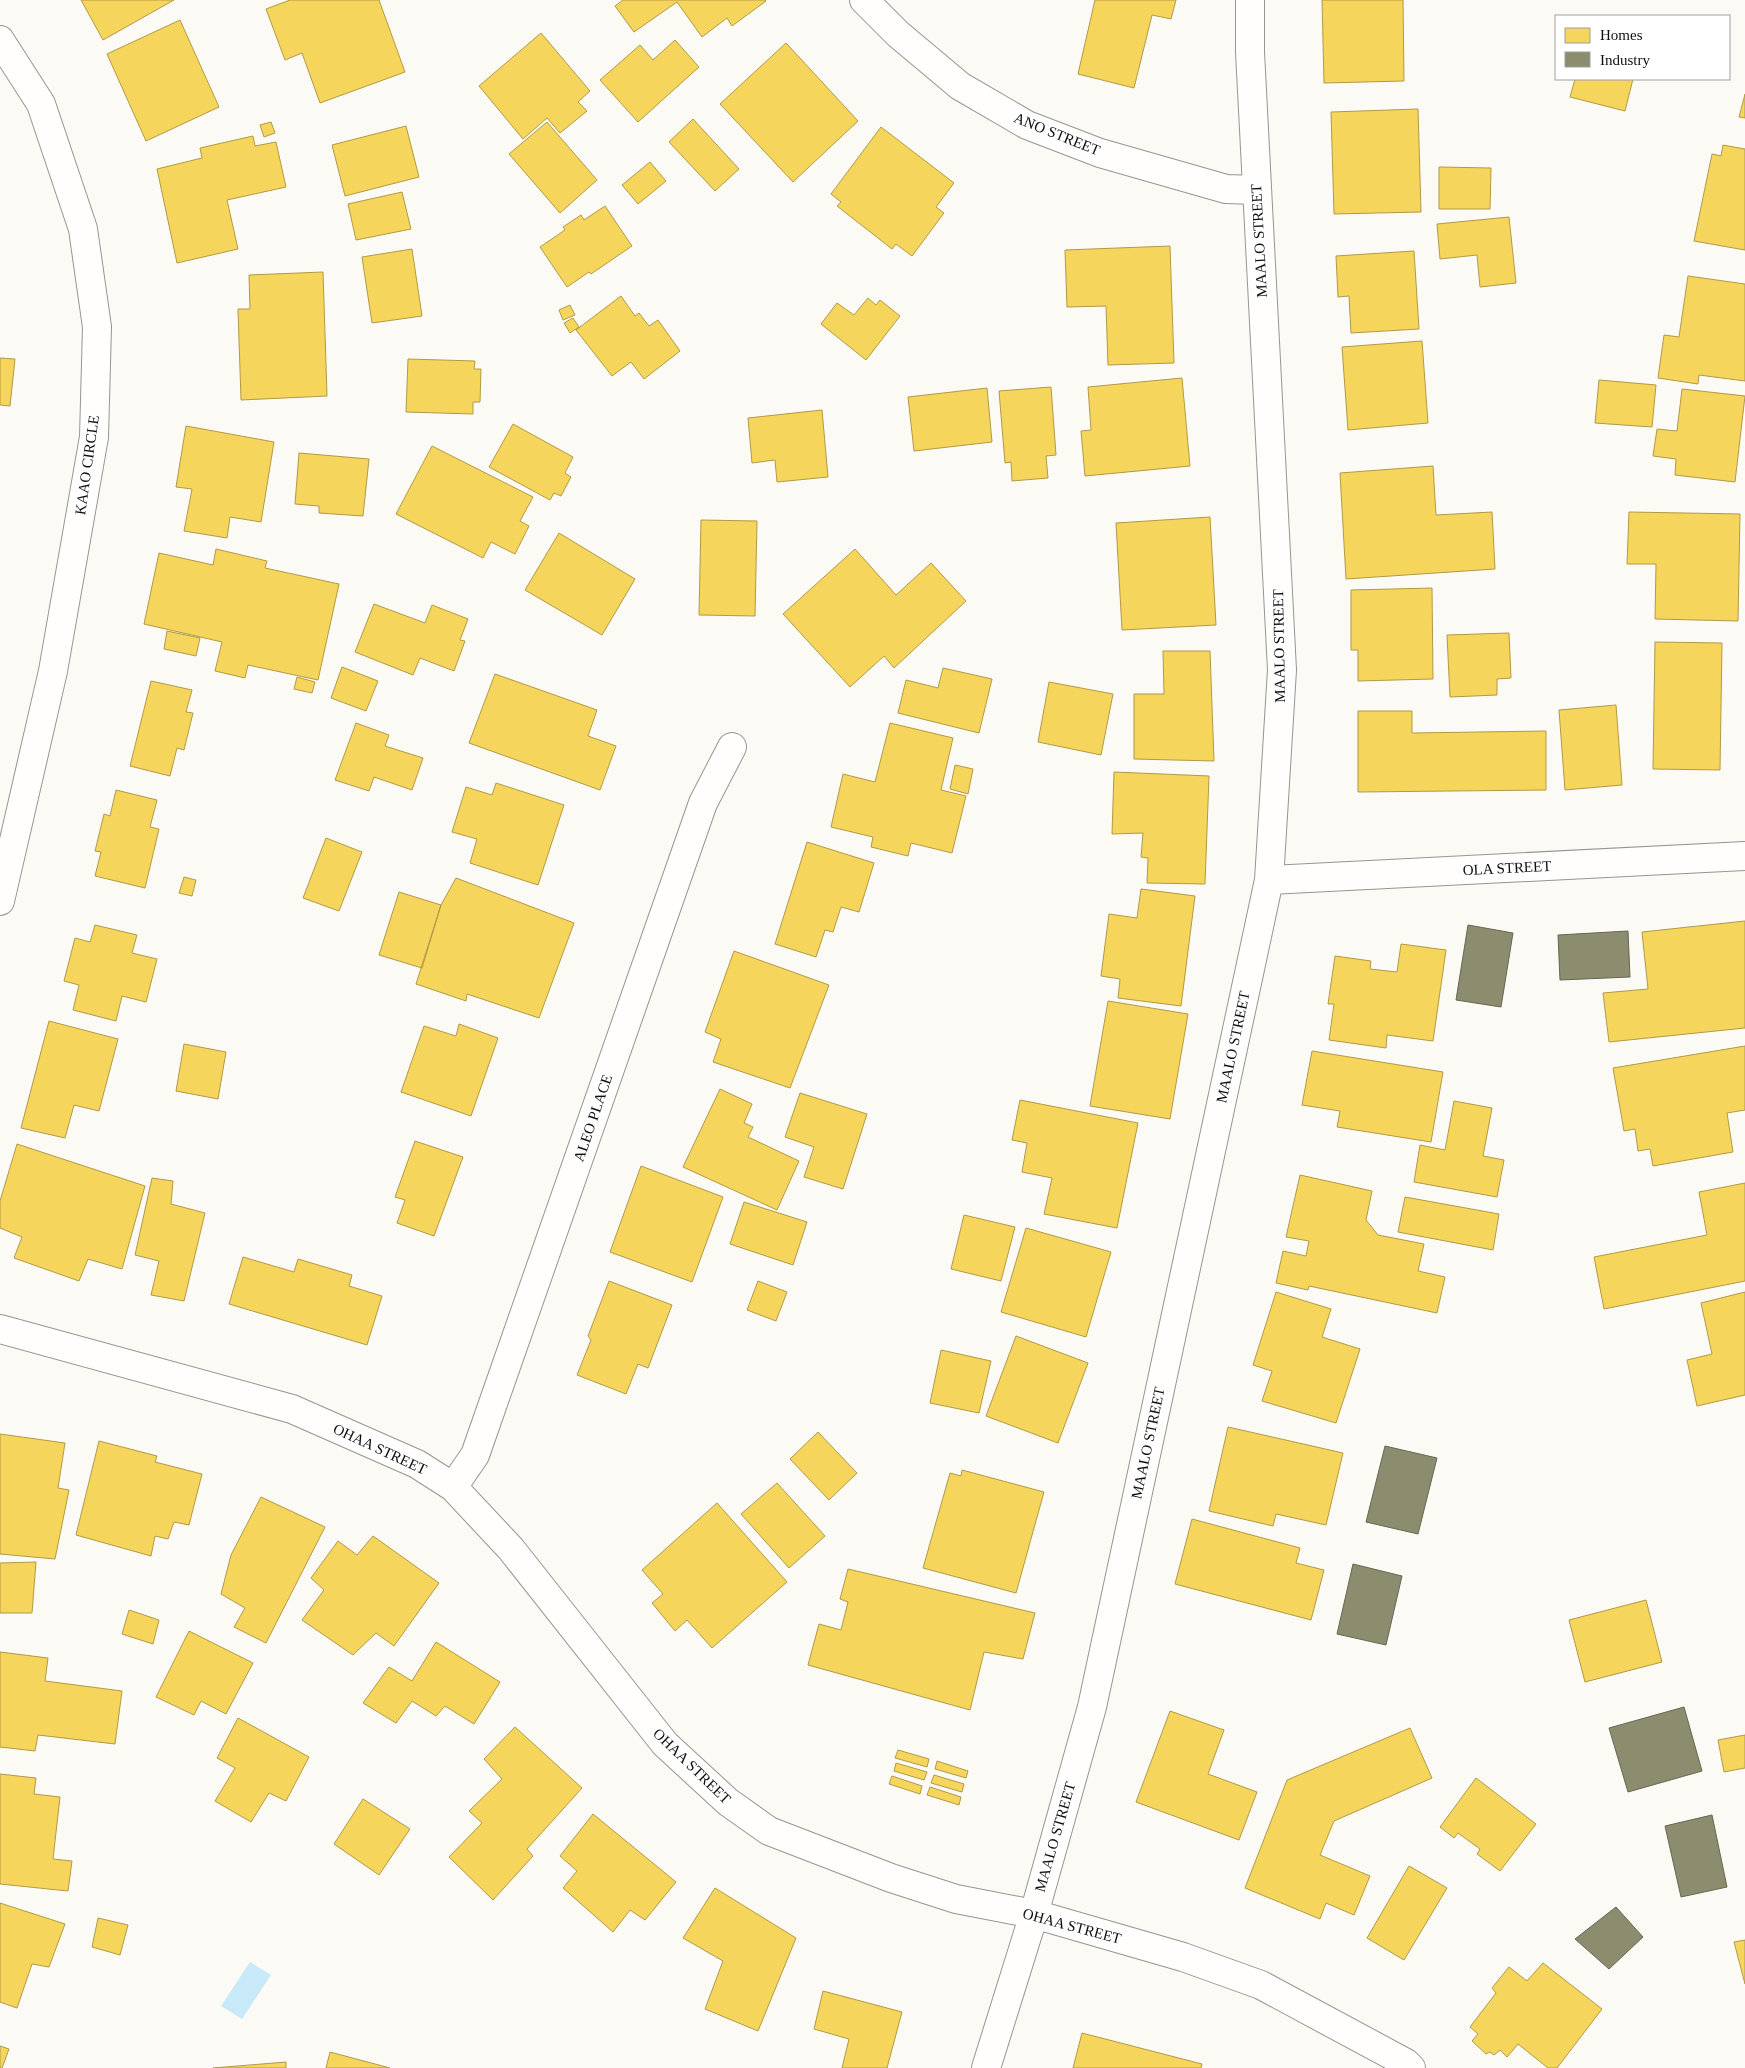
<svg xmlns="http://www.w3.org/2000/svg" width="1745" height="2068" viewBox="0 0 1745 2068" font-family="'Times New Roman',serif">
	<rect width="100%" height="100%" fill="#fcfaf4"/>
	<path fill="#c8e9f8" d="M250,1962L271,1975L242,2019L221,2006Z"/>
	<path fill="#f6d55c" stroke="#b19a45" d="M81,0H174L103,40Z
		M290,0H379L405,72L320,103L302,53L285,60L266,9Z
		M623,0H765L766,1L732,26L727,18L702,37L677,2L634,32L615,6Z
		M1095,0H1176L1171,19L1152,15L1134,88L1078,74Z
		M1322,0H1403L1404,81L1324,83Z
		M180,20L219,107L146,141L107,54Z
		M541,33L590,91L578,102L587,111L560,133L547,118L523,139L479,86Z
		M675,40L699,67L638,122L600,80L640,45L653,60Z
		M786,43L858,121L793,182L720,104Z
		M1575,79H1633L1625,111L1570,97Z
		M1745,94V118L1739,117Z
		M1418,109L1421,212L1334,214L1331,112Z
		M693,119L739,169L715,191L669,142Z
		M271,122L275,133L264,137L260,125Z
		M547,122L597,180L560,213L509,154Z
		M406,126L419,177L345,196L332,145Z
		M881,127L954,183L936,207L944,213L912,256L896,244L892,249L837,206L841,202L831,194Z
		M253,136L255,146L276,142L286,187L227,200L238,249L177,263L157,169L202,158L200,148Z
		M1723,145L1745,149V250L1694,241L1712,154L1721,156Z
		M650,162L666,181L638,204L622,185Z
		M1439,167L1491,168L1490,209H1439Z
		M402,192L411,229L356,240L348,204Z
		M605,206L632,246L591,274L589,272L567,287L540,247L565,230L563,227L581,215L584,220Z
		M1509,217L1516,283L1480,287L1477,255L1440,259L1437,224Z
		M1170,246L1174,363L1108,365L1106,306L1067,307L1065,250Z
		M412,249L422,316L372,323L362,257Z
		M1414,251L1419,329L1351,333L1349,296L1338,297L1336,256Z
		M323,272L327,396L241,400L238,309H250L249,275Z
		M1688,276L1745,284V381L1699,375L1698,384L1658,378L1664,335L1679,337Z
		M621,296L635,316L639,313L649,326L658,320L680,351L644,379L631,362L612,376L576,330Z
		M868,298L876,305L880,300L900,316L866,360L821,324L837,303L854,315Z
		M570,305L575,315L563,320L559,310Z
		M573,318L579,327L570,333L564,323Z
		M1422,341L1428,423L1348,430L1342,347Z
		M0,358L15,359L10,406L0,405Z
		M408,359L475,361L474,369H481L480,402H473V414L406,412Z
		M1182,378L1190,466L1085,476L1081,431L1091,430L1088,387Z
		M1599,380L1656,385L1652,427L1595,423Z
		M1051,387L1056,455L1046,456L1048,478L1012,481L1011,462L1005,463L999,391Z
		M987,388L992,442L914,451L908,397Z
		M1682,389L1745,396L1735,482L1675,475L1676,459L1653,456L1657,429L1677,431Z
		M822,410L828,477L777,482L775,460L752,463L748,418Z
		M513,424L573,457L565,473L571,477L561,496L554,493L550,500L489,467Z
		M186,426L274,442L261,522L230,517L227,538L184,531L192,489L176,487Z
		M432,446L533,497L520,521L529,526L515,554L491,542L483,558L396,514Z
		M299,453L369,459L363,516L319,513V506L295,504Z
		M1433,466L1436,515L1492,512L1495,569L1346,579L1340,473Z
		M1629,512L1740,514L1738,621L1655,619L1656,564H1627Z
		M1210,517L1216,625L1122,630L1116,523Z
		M701,520L757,521L755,616L699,615Z
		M559,533L635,579L602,635L525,590Z
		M216,549L267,561L265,568L339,584L318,680L248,665L245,678L215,671L222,642L144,624L159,553L213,565Z
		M855,549L896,595L931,563L966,601L894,668L884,656L850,687L783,614Z
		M1432,588L1433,679L1358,681V650H1351V590Z
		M374,604L425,623L432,605L468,619L460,640L465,641L454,671L420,658L413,675L355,652Z
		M167,631L200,638L196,656L164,649Z
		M1509,633L1511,678L1497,679V695L1450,697L1447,635Z
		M1655,642L1722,643L1720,770L1653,769Z
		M1163,651H1210L1214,761L1134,759V694H1164Z
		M342,667L378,681L366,711L331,698Z
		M943,668L992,679L979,733L898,713L906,680L938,688Z
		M495,674L597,710L588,736L616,746L600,790L469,743Z
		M297,677L315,682L312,693L294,689Z
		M151,681L192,690L186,712L193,713L184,750L177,748L170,776L130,766Z
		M1049,682L1113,694L1101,755L1038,742Z
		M1616,705L1622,785L1565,790L1559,710Z
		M1358,711H1412V733L1546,731V790L1358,792Z
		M356,723L389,735L385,746L423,758L412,790L374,777L369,791L335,780Z
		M890,723L953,738L941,790L966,796L952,853L911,843L908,856L871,847L873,837L831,827L843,774L875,782Z
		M955,765L973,769L968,794L950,789Z
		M1114,772L1209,776L1205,884L1147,883L1148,858L1141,857L1143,833L1112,834Z
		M496,783L564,805L538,885L470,863L477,839L452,832L466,787L492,795Z
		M116,790L157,800L150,827L159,829L145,888L95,876L101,852L95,851L104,814L110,816Z
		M326,838L362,852L339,911L303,898Z
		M807,842L874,863L859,912L841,907L833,932L825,930L816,957L775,944Z
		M184,877L196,880L192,896L179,893Z
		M456,878L574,923L539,1018L467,994L466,1001L416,984L441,905Z
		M1141,889L1195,896L1181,1006L1118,998L1120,979L1101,976L1109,914L1137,918Z
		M399,892L441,905L422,968L379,955Z
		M1745,921V1028L1609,1042L1603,993L1648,989L1642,932Z
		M95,925L137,935L132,953L157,959L146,1002L122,996L116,1021L73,1010L79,985L64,981L75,938L90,942Z
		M1401,944L1446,950L1433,1041L1387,1035L1386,1048L1329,1040L1334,1004H1328L1335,956L1371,961L1370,969L1397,972Z
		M734,951L829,985L790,1088L713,1062L721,1039L705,1032Z
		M1108,1001L1188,1014L1170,1119L1090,1106Z
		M49,1021L118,1039L99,1111L74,1105L65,1138L21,1128Z
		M459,1024L498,1038L471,1116L401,1092L424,1026L456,1036Z
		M184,1044L226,1052L218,1099L176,1091Z
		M1745,1046V1110L1727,1113L1733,1152L1653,1166L1650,1149L1638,1151L1635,1129L1624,1131L1613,1068Z
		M1312,1051L1443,1072L1431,1142L1337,1127L1340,1111L1302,1105Z
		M720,1089L752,1104L744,1123L753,1127L748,1137L799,1161L777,1210L683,1167Z
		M800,1093L867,1114L843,1189L804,1177L814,1147L785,1137Z
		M1020,1100L1138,1123L1117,1228L1044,1214L1052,1178L1022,1172L1027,1143L1012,1140Z
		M1454,1101L1492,1108L1483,1156L1504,1160L1497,1197L1414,1182L1420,1145L1445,1150Z
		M415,1141L463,1157L434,1236L397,1223L405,1200L395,1197Z
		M17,1144L145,1186L122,1269L88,1259L79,1281L14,1258L22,1237L0,1228V1201Z
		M641,1166L723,1197L692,1282L610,1252Z
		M1300,1175L1372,1191L1366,1220L1378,1235L1424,1244L1418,1271L1445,1277L1437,1313L1309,1286L1308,1290L1276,1283L1283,1251L1306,1256L1309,1241L1286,1237Z
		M152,1178L173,1181L171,1204L205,1213L184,1301L151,1295L159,1261L135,1255Z
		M1745,1183V1281L1604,1309L1594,1257L1707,1235L1699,1192Z
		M1405,1197L1499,1214L1493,1250L1398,1232Z
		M744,1202L807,1222L793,1265L730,1244Z
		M964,1215L1015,1227L1001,1281L951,1269Z
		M1026,1228L1111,1252L1086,1337L1001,1312Z
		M243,1257L294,1272L298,1259L352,1275L349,1286L382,1296L367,1345L229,1304Z
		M609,1281L672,1305L648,1368L638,1364L626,1394L577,1375L591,1340L588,1336Z
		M758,1281L787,1292L776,1321L747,1310Z
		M1276,1292L1331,1309L1322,1337L1360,1349L1336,1423L1262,1401L1272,1371L1253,1365Z
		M1745,1292V1395L1697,1406L1687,1360L1712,1354L1701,1303Z
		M1016,1336L1088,1363L1058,1443L986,1416Z
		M941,1350L991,1361L979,1413L930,1403Z
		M1228,1427L1343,1453L1326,1525L1276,1514L1273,1526L1209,1511Z
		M818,1432L857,1473L829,1500L790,1459Z
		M0,1434L65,1443L58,1488L69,1490L55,1559L0,1554Z
		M99,1441L157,1456L155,1462L202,1474L189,1525L174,1522L168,1539L155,1536L151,1556L76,1535Z
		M962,1470L1044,1492L1016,1593L923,1568L950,1473L961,1476Z
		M777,1483L825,1536L789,1568L741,1514Z
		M261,1497L325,1527L266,1643L234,1627L245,1608L221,1594L231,1555Z
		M717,1503L787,1582L712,1648L687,1620L675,1631L652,1603L663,1594L642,1570Z
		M1192,1519L1300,1548L1296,1563L1324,1570L1311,1620L1175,1584Z
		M373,1536L439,1583L394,1646L376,1633L353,1655L302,1620L324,1590L311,1578L338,1541L357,1555Z
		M36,1562L32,1613H0V1563Z
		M848,1569L1035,1613L1023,1659L984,1652L970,1710L808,1665L819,1624L841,1630L848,1602L840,1599Z
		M1646,1600L1662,1662L1585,1682L1569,1620Z
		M129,1610L159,1620L153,1644L122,1634Z
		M189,1631L253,1663L226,1714L201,1701L194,1715L156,1697Z
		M436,1642L500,1682L474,1724L445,1706L436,1716L412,1701L396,1723L363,1703L389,1667L412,1681Z
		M0,1652L48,1658L45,1681L122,1691L115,1744L38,1735L35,1751L0,1747Z
		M1170,1711L1224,1730L1208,1774L1257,1792L1239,1840L1136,1802Z
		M238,1718L309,1757L286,1801L269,1793L251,1822L215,1801L235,1768L217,1758Z
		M515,1727L582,1788L527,1849L533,1856L493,1900L449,1857L482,1823L469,1811L502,1779L484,1759Z
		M1410,1728L1432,1778L1334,1821L1320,1855L1370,1876L1354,1915L1326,1903L1320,1919L1245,1888L1287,1780Z
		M1745,1735V1768L1724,1772L1718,1740Z
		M898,1750L929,1759L927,1767L895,1758Z
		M937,1761L968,1771L966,1778L935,1769Z
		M896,1763L927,1772L924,1780L894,1771Z
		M0,1774L36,1778L34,1794L60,1797L53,1859L72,1861L68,1891L0,1884Z
		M934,1775L964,1784L962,1792L931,1783Z
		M892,1776L922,1786L920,1794L889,1784Z
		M1476,1778L1536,1824L1500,1871L1477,1854L1480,1849L1458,1833L1454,1838L1440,1827Z
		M930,1787L961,1797L959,1805L927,1795Z
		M363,1799L410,1829L379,1875L334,1844Z
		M593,1814L676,1882L645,1920L630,1910L613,1932L563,1888L577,1871L560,1856Z
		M1409,1866L1447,1888L1404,1960L1367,1938Z
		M715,1888L796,1938L758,2031L705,2009L723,1961L683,1938Z
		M0,1903L65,1924L49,1967L32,1964L17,2008L0,2002Z
		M98,1918L128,1925L120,1955L92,1947Z
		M1745,1940V1984L1734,1942Z
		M1543,1963L1602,2009L1557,2068H1548L1518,2044L1507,2057L1500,2050L1494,2055L1490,2052L1486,2054L1472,2041L1478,2034L1470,2027L1496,1993L1492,1988L1509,1967L1527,1981Z
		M823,1991L902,2012L887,2068H842L849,2039L814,2029Z
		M1082,2033L1202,2064L1201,2068H1073Z
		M0,2046L9,2049L2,2068H0Z
		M330,2052L390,2068H326Z
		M286,2062V2068H213Z"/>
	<path fill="#8c8c6e" stroke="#666652" d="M1468,925L1513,933L1501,1007L1456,1000Z
		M1628,931L1630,977L1560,980L1558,935Z
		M1385,1446L1437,1458L1418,1534L1366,1522Z
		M1353,1564L1402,1576L1386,1645L1337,1634Z
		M1684,1707L1702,1771L1628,1792L1609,1728Z
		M1712,1815L1727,1887L1681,1897L1665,1826Z
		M1616,1907L1643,1937L1609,1969L1575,1939Z"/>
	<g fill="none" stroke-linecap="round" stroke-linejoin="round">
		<defs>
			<path id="minor" d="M864,0L898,34L960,86L1027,125L1100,153L1226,189L1256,190
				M0,40L41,104L83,229L97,327L94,437L53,671L0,901
				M1269,880L1745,856
				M0,1329L292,1409L417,1464L453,1487L511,1549L665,1744L728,1802L769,1831L891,1878L956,1899L1034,1914L1183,1957L1261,1985L1406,2063L1411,2068
				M453,1487L475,1455L703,803L732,747
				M986,2068L1034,1914L1092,1707L1269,880L1282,670L1250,52V0"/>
		</defs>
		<use href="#minor" stroke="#969592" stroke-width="30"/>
		<use href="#minor" stroke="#fffefd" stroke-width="28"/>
	</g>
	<g text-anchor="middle" stroke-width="5" stroke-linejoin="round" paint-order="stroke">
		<g font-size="15" fill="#0f0f0f" stroke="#fff">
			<text transform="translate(1057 134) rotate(22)" y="5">ANO STREET</text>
			<text transform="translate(1259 241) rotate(-93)" y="5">MAALO STREET</text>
			<text transform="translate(87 465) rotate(-82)" y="5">KAAO CIRCLE</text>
			<text transform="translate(1279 646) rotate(-91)" y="5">MAALO STREET</text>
			<text transform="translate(1507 868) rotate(-3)" y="5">OLA STREET</text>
			<text transform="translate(1233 1047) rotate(-78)" y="5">MAALO STREET</text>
			<text transform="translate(593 1118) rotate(-71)" y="5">ALEO PLACE</text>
			<text transform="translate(1148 1443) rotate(-78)" y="5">MAALO STREET</text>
			<text transform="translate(380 1449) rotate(25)" y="5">OHAA STREET</text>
			<text transform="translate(692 1766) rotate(44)" y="5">OHAA STREET</text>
			<text transform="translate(1055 1837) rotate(-74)" y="5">MAALO STREET</text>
			<text transform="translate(1072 1926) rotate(15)" y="5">OHAA STREET</text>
		</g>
	</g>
	<rect x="1555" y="15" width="175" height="65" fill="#ffffff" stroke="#9f9f9f"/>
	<rect x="1565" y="28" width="25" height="15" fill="#f6d55c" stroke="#9f9f9f"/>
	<text x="1600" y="40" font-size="15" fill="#0f0f0f">Homes</text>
	<rect x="1565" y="52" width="25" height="15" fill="#8c8c6e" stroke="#9f9f9f"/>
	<text x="1600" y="65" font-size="15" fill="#0f0f0f">Industry</text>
</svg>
